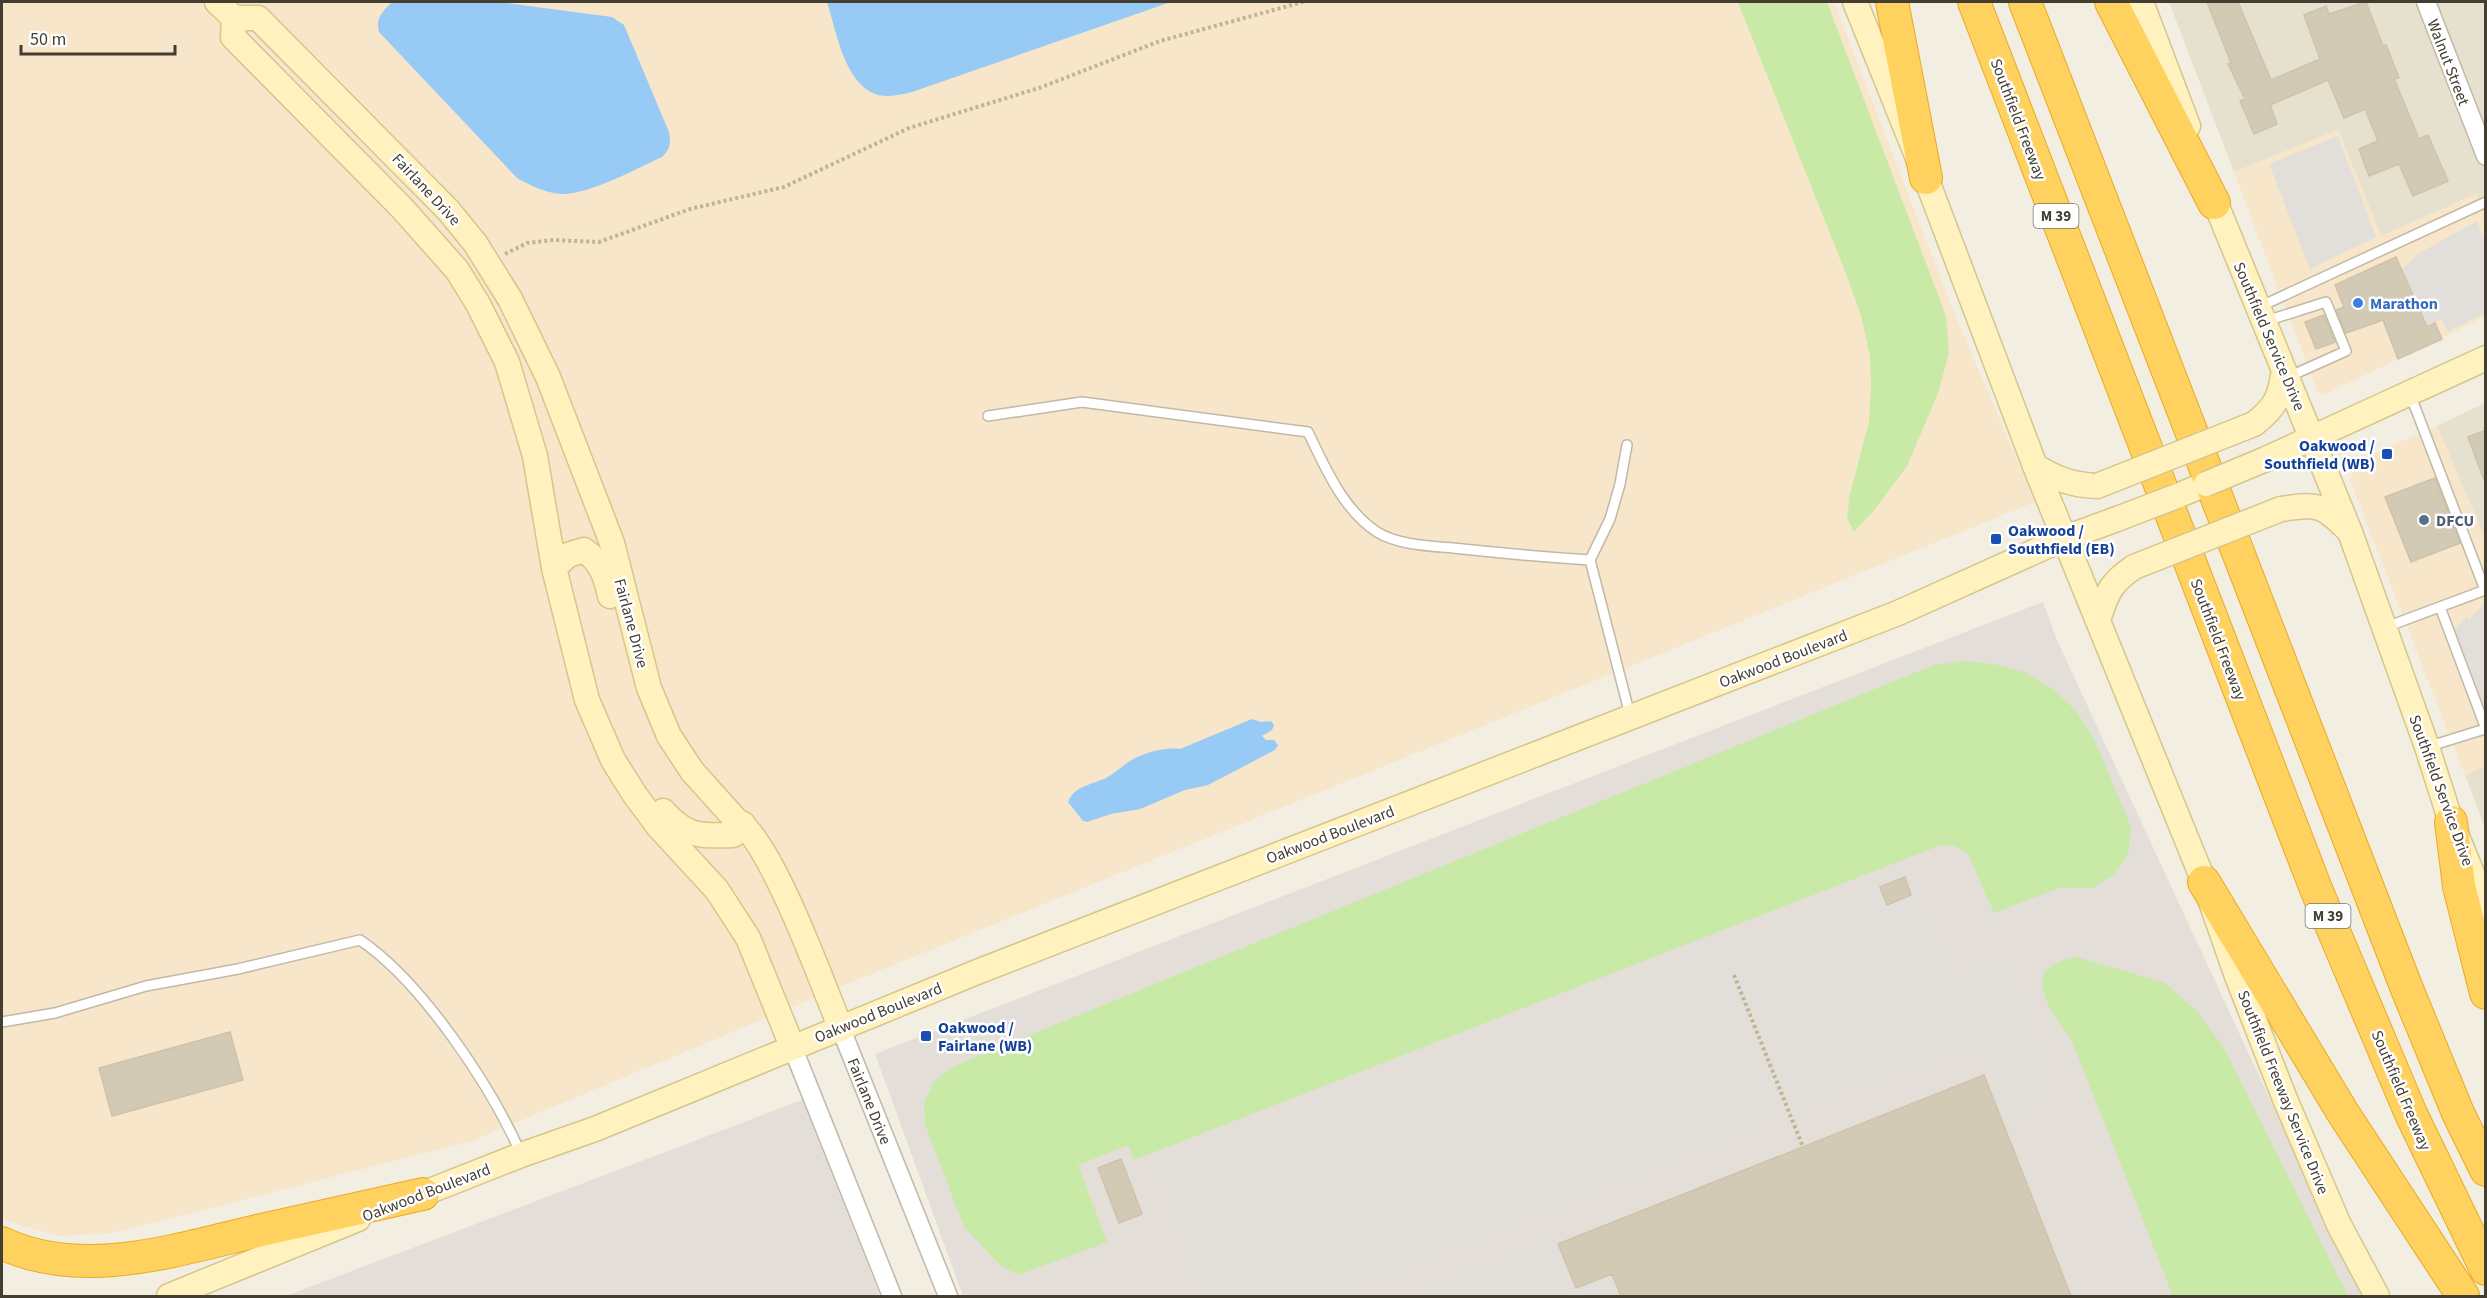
<svg xmlns="http://www.w3.org/2000/svg" width="2487" height="1298" viewBox="0 0 2487 1298" font-family="'Source Sans 3',sans-serif">
	<rect width="100%" height="100%" fill="#f2eee1"/>
	<path fill="#e6e0cf" d="M2169,2H2485V216L2476,194L2381,236L2338,130L2234,172Z
		M2485,403V538L2437,426Z
		M2485,766V828L2465,775Z"/>
	<path fill="#f7e6c9" d="M2,2H1834L1954,313L2035,502L859,979L469,1142L111,1233L58,1236L2,1219Z
		M2338,130L2381,236L2476,194L2485,216V317L2323,395L2318,392L2234,172Z
		M2437,426L2485,538V766L2465,775L2350,480L2354,469L2373,454Z"/>
	<path fill="#e3ded7" d="M2043,602L2056,638L2361,1296H963L875,1054Z
		M802,1100L880,1296H286Z"/>
	<path fill="#c8eaa6" d="M1738,2H1827L1946,316L1949,353L1938,393L1907,466L1875,509L1854,532L1847,518L1850,494L1869,422L1871,388L1870,356L1861,315L1846,274Z
		M1964,661L1993,664L2024,672L2053,689L2077,712L2095,741L2131,827L2128,855L2112,876L2092,888H2059L1994,913L1968,854L1955,846L1941,845L1134,1160L1128,1145L1078,1165L1107,1242L1018,1275L1000,1265L964,1227L925,1125L924,1103L934,1082L952,1067L1934,665Z
		M2077,957L2165,983L2197,1011L2224,1048L2348,1296H2173L2071,1039C2048,1008 2017,966 2077,957Z"/>
	<path fill="#e2dfda" d="M2338,136L2376,237L2310,269L2269,164Z
		M2477,221L2485,242V313L2448,332L2441,319L2427,327L2402,270L2416,255Z
		M2485,603L2486,717L2450,634L2467,616L2469,620Z
		M1905,873L1949,985L2001,964L2048,1087L2040,1100L2007,1112L1976,1035L1314,1296H1210L1161,1170Z
		M1558,1243L1576,1288L1612,1274L1621,1296H1425Z"/>
	<path fill="#97caf5" d="M392,2H498L612,17L624,25L669,132C671,144 670,149 662,157C636,169 588,195 561,194C545,193 530,185 517,178L379,32C375,18 383,11 392,2Z
		M827,2H1171L912,92C900,95 887,98 875,94C844,82 836,30 827,2Z
		M1252,719L1261,722L1271,721L1274,725L1272,730L1262,736L1266,740H1274L1278,745L1275,750L1208,785L1185,790L1140,809L1111,814L1087,822L1083,821L1068,802C1075,785 1092,785 1106,778C1115,773 1122,766 1130,761C1143,753 1165,747 1180,749Z"/>
	<path fill="#d3cab6" stroke="#cfc2a9" stroke-width="1.5" d="M2207,2H2238L2271,80L2320,59L2304,15L2326,6L2329,14L2366,2L2383,46L2386,45L2399,78L2394,79L2419,139L2428,135L2448,181L2413,196L2399,164L2369,176L2359,149L2378,141L2365,109L2344,118L2328,80L2270,105L2277,124L2254,134L2240,101L2245,99L2228,64L2231,63Z
		M2396,257L2427,327L2435,323L2442,339L2398,359L2383,320L2346,333L2336,310L2344,307L2335,285Z
		M2324,315L2335,342L2316,349L2305,322Z
		M2486,430V480H2484L2468,437Z
		M2435,478L2460,543L2411,562L2385,497Z
		M1905,877L1911,895L1887,905L1880,887Z
		M230,1032L243,1080L112,1116L99,1068Z
		M1984,1075L2071,1296H1621L1612,1274L1576,1288L1558,1244Z
		M1121,1159L1142,1214L1119,1223L1098,1168Z"/>
	<g fill="none" stroke-linecap="round" stroke-linejoin="round">
		<defs>
			<path id="lane" d="M2259,307L2486,202
				M2266,321L2326,302L2346,351L2288,377
				M988,416L1082,402L1308,432C1325,467 1343,510 1377,532C1398,545 1429,546 1453,548C1499,553 1544,557 1590,560L1630,715
				M1590,560L1610,519L1620,484L1627,445
				M2440,607L2486,729
				M2386,627L2485,590L2410,394
				M2427,747L2485,729
				M2,1022L55,1013L146,986L238,969L360,940C422,982 491,1086 521,1154"/>
			<path id="street" d="M2426,2L2486,156
				M841,1029L948,1296
				M792,1046L892,1296"/>
			<path id="secondary" d="M217,2L234,18H258L448,210L475,243L510,299L548,377L612,543L649,688L669,736L692,771L736,820C770,837 824,988 841,1029
				M1855,2L1926,178L2035,466L2204,882L2237,976L2285,1099L2339,1225L2377,1296
				M2141,2L2188,126
				M234,18L233,37L402,208L457,270L478,304L507,362L535,456L554,568L587,700L613,760L635,795L658,826L717,890L748,938L792,1046
				M2209,187L2350,532L2427,747L2451,822L2486,907
				M2254,424C2276,407 2280,397 2284,370
				M2266,459L2486,358
				M2035,466C2056,479 2072,485 2097,486
				M2177,496L2206,484
				M2281,509C2317,504 2321,503 2348,530
				M554,568L568,555L584,550C601,562 606,577 610,596
				M2098,620C2107,593 2110,583 2134,567
				M663,811C686,837 700,836 733,835L743,824
				M407,1200L521,1155L595,1129L977,972L1898,613L2065,538L2117,519
				M169,1296L358,1219"/>
			<path id="highway" d="M1892,2L1926,178
				M1974,2L2316,889L2411,1114L2486,1269
				M2025,2L2407,989L2458,1113L2486,1170
				M2111,2L2214,203
				M2451,822L2459,886L2486,993
				M2204,882L2343,1113L2463,1296
				M2,1243C82,1281 176,1250 257,1231C312,1219 367,1206 423,1194"/>
		</defs>
		<use href="#lane" stroke="#c0b9a6" stroke-width="12"/>
		<use href="#street" stroke="#c0b9a6" stroke-width="21"/>
		<use href="#secondary" stroke="#d5c68d" stroke-width="27"/>
		<use href="#highway" stroke="#e8aa25" stroke-width="34"/>
		<path stroke="#c1b393" stroke-width="4" stroke-dasharray="3 3" stroke-linecap="butt" d="M505,254L527,243L554,240L599,242L690,209L784,187L909,128L1039,88L1160,41L1303,2
			M1734,975L1803,1147"/>
		<use href="#lane" stroke="#fff" stroke-width="9"/>
		<use href="#street" stroke="#fff" stroke-width="18"/>
		<use href="#secondary" stroke="#fff2be" stroke-width="24"/>
		<use href="#highway" stroke="#ffd15f" stroke-width="32"/>
		<defs>
			<path id="secondary-bridge" d="M2206,484L2266,459
				M2097,486L2254,424
				M2117,519L2177,496
				M2134,567L2281,509"/>
		</defs>
		<use href="#secondary-bridge" stroke="#d5c68d" stroke-width="27" stroke-linecap="butt"/>
		<use href="#secondary-bridge" stroke="#fff2be" stroke-width="24"/>
	</g>
	<circle fill="#3f7fe0" stroke="#fff" stroke-width="2" cx="2358" cy="303" r="6"/>
	<g fill="#1a4fb4" stroke="#fff" stroke-width="2">
		<rect x="2381" y="448" width="12" height="12" rx="3"/>
		<rect x="1990" y="533" width="12" height="12" rx="3"/>
		<rect x="920" y="1030" width="12" height="12" rx="3"/>
	</g>
	<circle fill="#5c6f8a" stroke="#fff" stroke-width="2" cx="2424" cy="520" r="6"/>
	<g text-anchor="middle" stroke-width="5" stroke-linejoin="round" paint-order="stroke">
		<g fill="#fff" stroke="#7b7770" stroke-width="1.5">
			<rect x="2033.5" y="204" width="45" height="24" rx="4.5"/>
			<rect x="2305.5" y="904" width="45" height="24" rx="4.5"/>
		</g>
		<g font-size="15" font-weight="bold" fill="#433d32">
			<text x="2056" y="221">M 39</text>
			<text x="2328" y="921">M 39</text>
		</g>
		<g font-size="16" fill="#433d32" stroke="#fff">
			<text transform="translate(2449 62) rotate(69)" y="6">Walnut Street</text>
			<text transform="translate(2019 119) rotate(69)" y="6">Southfield Freeway</text>
			<text transform="translate(427 189) rotate(47)" y="6">Fairlane Drive</text>
			<text transform="translate(2270 336) rotate(67)" y="6">Southfield Service Drive</text>
			<text transform="translate(632 623) rotate(75)" y="6">Fairlane Drive</text>
			<text transform="translate(2219 639) rotate(69)" y="6">Southfield Freeway</text>
			<text transform="translate(1783 658) rotate(-21)" y="6">Oakwood Boulevard</text>
			<text transform="translate(2442 790) rotate(70)" y="6">Southfield Service Drive</text>
			<text transform="translate(1330 834) rotate(-21)" y="6">Oakwood Boulevard</text>
			<text transform="translate(878 1012) rotate(-22)" y="6">Oakwood Boulevard</text>
			<text transform="translate(2402 1090) rotate(67)" y="6">Southfield Freeway</text>
			<text transform="translate(2284 1092) rotate(68)" y="6">Southfield Freeway Service Drive</text>
			<text transform="translate(870 1101) rotate(68)" y="6">Fairlane Drive</text>
			<text transform="translate(426 1192) rotate(-21)" y="6">Oakwood Boulevard</text>
		</g>
		<g font-size="16" font-weight="bold" fill="#366cbe" stroke="#fff" text-anchor="start">
			<text x="2370" y="309">Marathon</text>
		</g>
		<g font-size="16" font-weight="bold" fill="#164399" stroke="#fff" text-anchor="start">
			<text x="2375" y="451" text-anchor="end">Oakwood /<tspan x="2375" dy="18">Southfield (WB)</tspan></text>
			<text x="2008" y="536">Oakwood /<tspan x="2008" dy="18">Southfield (EB)</tspan></text>
			<text x="938" y="1033">Oakwood /<tspan x="938" dy="18">Fairlane (WB)</tspan></text>
		</g>
		<g font-size="16" font-weight="bold" fill="#4e5e75" stroke="#fff" text-anchor="start">
			<text x="2436" y="526">DFCU</text>
		</g>
	</g>
	<rect width="2487" height="1298" fill="none" stroke="#433d32" stroke-width="6"/>
	<path d="M21 45v9h154v-9" fill="none" stroke="#433d32" stroke-width="3"/>
	<text x="30" y="45" font-size="18" fill="#433d32" stroke="#ffffff" stroke-width="4.5" paint-order="stroke">50 m</text>
</svg>
